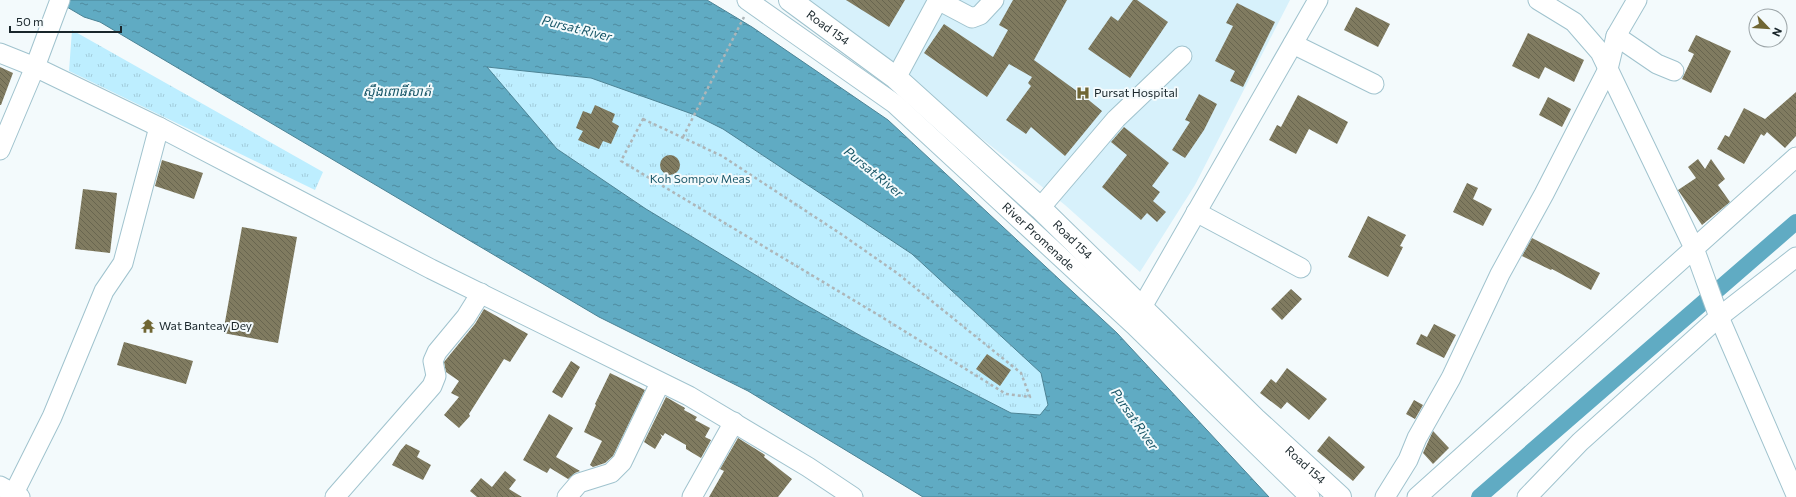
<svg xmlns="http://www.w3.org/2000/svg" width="1796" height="497" viewBox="0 0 1796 497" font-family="Commissioner,'Noto Sans Khmer',sans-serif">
	<defs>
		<pattern id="park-tufts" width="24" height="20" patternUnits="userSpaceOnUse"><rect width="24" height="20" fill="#bdeeff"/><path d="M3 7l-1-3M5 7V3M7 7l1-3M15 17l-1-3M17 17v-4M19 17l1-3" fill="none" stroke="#a2ccdb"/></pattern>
		<pattern id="water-ripples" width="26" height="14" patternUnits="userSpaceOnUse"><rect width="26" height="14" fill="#60abc3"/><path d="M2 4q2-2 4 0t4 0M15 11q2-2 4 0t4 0" fill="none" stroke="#4e8b9f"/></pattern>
		<pattern id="building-back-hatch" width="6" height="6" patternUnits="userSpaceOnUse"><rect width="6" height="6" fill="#807b60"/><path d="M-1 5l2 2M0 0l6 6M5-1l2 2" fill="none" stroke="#68654f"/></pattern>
	</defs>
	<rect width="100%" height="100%" fill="#f3fafc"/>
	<path fill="#d7f1fb" d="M808,0H1290L1195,185L1140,272L1065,205Z"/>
	<path fill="url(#park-tufts)" d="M72,30L323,172L315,190L69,71Z
		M486,67L591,78L695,115L723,129L912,254L1041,373L1048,405L1040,415L1011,413L861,336L797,300L646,209L557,149Z"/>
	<path fill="url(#water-ripples)" stroke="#4b8395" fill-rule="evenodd" d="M55,0H707L752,27L888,120L1117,333L1269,497H923L748,391L599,317L100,22L84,17ZM487,67L591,78L695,115L723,129L912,254L1041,373L1048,405L1040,415L1011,413L861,336L797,300L646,209L557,149Z"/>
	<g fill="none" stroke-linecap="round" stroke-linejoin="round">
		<path stroke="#60abc3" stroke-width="16" d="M1479,497L1796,222"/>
	</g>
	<path fill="url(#building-back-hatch)" d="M846,0H905L889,27Z
		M1013,0H1067L1034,60L1085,97L1102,111L1065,156L1031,127L1026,134L1006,120L1031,86L1028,83L1032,77L1009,64L987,97L924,53L944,24L993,57L1008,30L999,25Z
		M1133,0H1137L1168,22L1130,78L1088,49L1111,16L1118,21Z
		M1237,3L1275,22L1243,87L1230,81L1235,71L1215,61L1233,26L1226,23Z
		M1356,7L1390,24L1378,47L1344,30Z
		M1528,33L1584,60L1574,82L1545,67L1539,79L1512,66Z
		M1696,35L1731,51L1711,93L1682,79L1694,54L1688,51Z
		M0,67L13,73L1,105H0Z
		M1796,92V136L1785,148L1767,132L1764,136L1761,134L1744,164L1717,149L1725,135L1729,137L1744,108L1765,119Z
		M1199,94L1217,104L1204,130L1185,158L1172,150L1190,122L1185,120Z
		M1298,95L1348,122L1337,144L1309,129L1296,154L1269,140L1277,125L1281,127Z
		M1548,97L1571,109L1562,127L1539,115Z
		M595,105L615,114L612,122L619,126L611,144L603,141L599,149L578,140L583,131L576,128L583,111L591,114Z
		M1124,127L1169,163L1152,186L1160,192L1153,201L1166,212L1157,222L1147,213L1141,220L1102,187L1127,155L1111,142Z
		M660 165a10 10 0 1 1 20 0a10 10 0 1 1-20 0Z
		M1698,159L1705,169L1711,159L1725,179L1718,185L1730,202L1702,225L1678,190L1696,178L1688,167Z
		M162,160L203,173L194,199L155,186Z
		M1467,183L1478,188L1473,199L1492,209L1483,226L1453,212Z
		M83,189L117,193L110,253L75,249Z
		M1368,216L1406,235L1400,246L1403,247L1388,277L1348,257Z
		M242,227L297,237L278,343L223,333Z
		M1532,238L1600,273L1591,290L1552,269L1551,270L1522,256Z
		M1291,289L1302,299L1282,320L1271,309Z
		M484,309L528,334L510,362L504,359L469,414L470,416L459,428L444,415L459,397L451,393L459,381L446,372L444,362L475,324Z
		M1434,324L1456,335L1444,358L1416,344L1421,334L1427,337Z
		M124,342L193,361L186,384L117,365Z
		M987,354L1011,370L1000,386L976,369Z
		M571,361L580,367L562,398L552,392Z
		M1287,368L1327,399L1309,420L1287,402L1281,409L1260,393L1271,379L1276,383Z
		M610,373L645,390L613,456L605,463L593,467L590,465L602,441L584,432L596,405L595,404Z
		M666,397L685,408L684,410L697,417L695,420L710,428L705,437L711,440L701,458L686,449V445L665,433L663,436L660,434L662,437L655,449L644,442Z
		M1414,400L1423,405L1415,419L1406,414Z
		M549,414L573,428L556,457L580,471L575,473L568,479L550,468L547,473L523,460Z
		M1433,431L1449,448L1433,464L1423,453Z
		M1329,436L1365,467L1353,481L1317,451Z
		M738,438L765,455L764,457L792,479L778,497H709L724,471L720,469Z
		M406,444L420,451L417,457L431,465L423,480L392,465L400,451Z
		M505,471L516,480L509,489L522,497H477L470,491L481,478L492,487Z"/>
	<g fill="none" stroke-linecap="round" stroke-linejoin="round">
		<defs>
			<g id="minor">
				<path id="s1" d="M747,0L895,104L1134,325L1310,497"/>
				<path d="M1538,0L1574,22L1600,52L1694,248L1719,317L1796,495"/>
				<path d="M1616,36L1657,64L1674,71"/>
				<path d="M1293,44L1374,84"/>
				<path d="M0,53L35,67L159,127L431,269L689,396L808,467L853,497"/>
				<path d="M896,78L938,0L972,18L980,15L994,0"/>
				<path d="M0,150L35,67L60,0"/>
				<path d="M1040,208L1116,119L1182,56"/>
				<path d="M1196,212L1301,268"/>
				<path d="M1142,307L1318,0"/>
				<path d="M0,486L20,497"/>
				<path d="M12,497L52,417L104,291L123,263L159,127"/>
				<path d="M335,497L432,386L436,376L433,361L437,352L466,317L481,293"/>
				<path d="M567,497L579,483L611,473L622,462L660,383"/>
				<path d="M692,497L734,422"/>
				<path d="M1385,497L1408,460L1417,438L1451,378L1500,274L1544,194L1608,69L1616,36L1637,0"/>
				<path d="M1417,497L1796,157"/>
				<path d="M1527,497L1580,442L1719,317L1796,257"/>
			</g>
			<g id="major">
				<path id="s2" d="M790,0L896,78L1040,208L1255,419L1340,497"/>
			</g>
		</defs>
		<use href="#minor" stroke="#a0c3ce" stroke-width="21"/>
		<use href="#major" stroke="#a0c3ce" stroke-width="24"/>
		<path stroke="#adb6b9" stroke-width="2.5" stroke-dasharray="3 3" stroke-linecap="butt" d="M643,119L722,156L841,234L897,273L1021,373L1030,397L1006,394L880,316L621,161Z
			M683,137L744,17"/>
		<use href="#minor" stroke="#fff" stroke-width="19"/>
		<use href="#major" stroke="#fff" stroke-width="22"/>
	</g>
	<defs>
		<symbol id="hospital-bare" viewBox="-9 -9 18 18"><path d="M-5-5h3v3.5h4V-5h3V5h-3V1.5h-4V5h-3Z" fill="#706633" stroke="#f3fafc" stroke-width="2.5" paint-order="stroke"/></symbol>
		<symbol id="temple-bare" viewBox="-9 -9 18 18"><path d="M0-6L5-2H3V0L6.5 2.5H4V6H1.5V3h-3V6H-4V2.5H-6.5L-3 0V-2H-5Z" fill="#706633" stroke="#f3fafc" stroke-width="2.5" paint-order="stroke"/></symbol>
	</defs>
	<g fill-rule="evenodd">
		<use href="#hospital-bare" x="1073" y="83" width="20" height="20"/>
		<use href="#temple-bare" x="138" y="316" width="20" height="20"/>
	</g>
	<g text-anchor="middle" stroke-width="4" stroke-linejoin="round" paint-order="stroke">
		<g font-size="12" fill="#19262b" stroke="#f3fafc">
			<text dy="4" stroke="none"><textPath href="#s2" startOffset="47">Road 154</textPath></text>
			<text dy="4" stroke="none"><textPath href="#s1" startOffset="376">River Promenade</textPath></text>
			<text dy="4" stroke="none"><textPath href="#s2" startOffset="371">Road 154</textPath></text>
			<text dy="4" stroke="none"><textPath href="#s2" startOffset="695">Road 154</textPath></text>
		</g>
		<g font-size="12" fill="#19262b" stroke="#f3fafc" text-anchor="start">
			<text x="1094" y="97">Pursat Hospital</text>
			<text x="159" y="330">Wat Banteay Dey</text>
		</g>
		<g font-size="12" fill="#1d5a6c" stroke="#f3fafc">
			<text x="700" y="183">Koh Sompov Meas</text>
		</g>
		<g font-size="13" font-style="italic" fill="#1a5869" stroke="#f3fafc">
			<text transform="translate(577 28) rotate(14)" y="5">Pursat River</text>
			<text x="397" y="96">ស្ទឹងពោធិ៍សាត់</text>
			<text transform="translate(874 172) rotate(39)" y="5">Pursat River</text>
			<text transform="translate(1135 419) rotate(55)" y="5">Pursat River</text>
		</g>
	</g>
	<g transform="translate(1768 28) rotate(115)"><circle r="19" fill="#f3fafc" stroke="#9ca5a8"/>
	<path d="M0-3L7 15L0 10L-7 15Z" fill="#706633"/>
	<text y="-6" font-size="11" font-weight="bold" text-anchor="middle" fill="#19262b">N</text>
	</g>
	<path d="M10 26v6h111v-6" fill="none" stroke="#19262b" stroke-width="2"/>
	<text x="16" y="26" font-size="12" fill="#19262b" stroke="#f3fafc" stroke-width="3" paint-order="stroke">50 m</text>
</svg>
